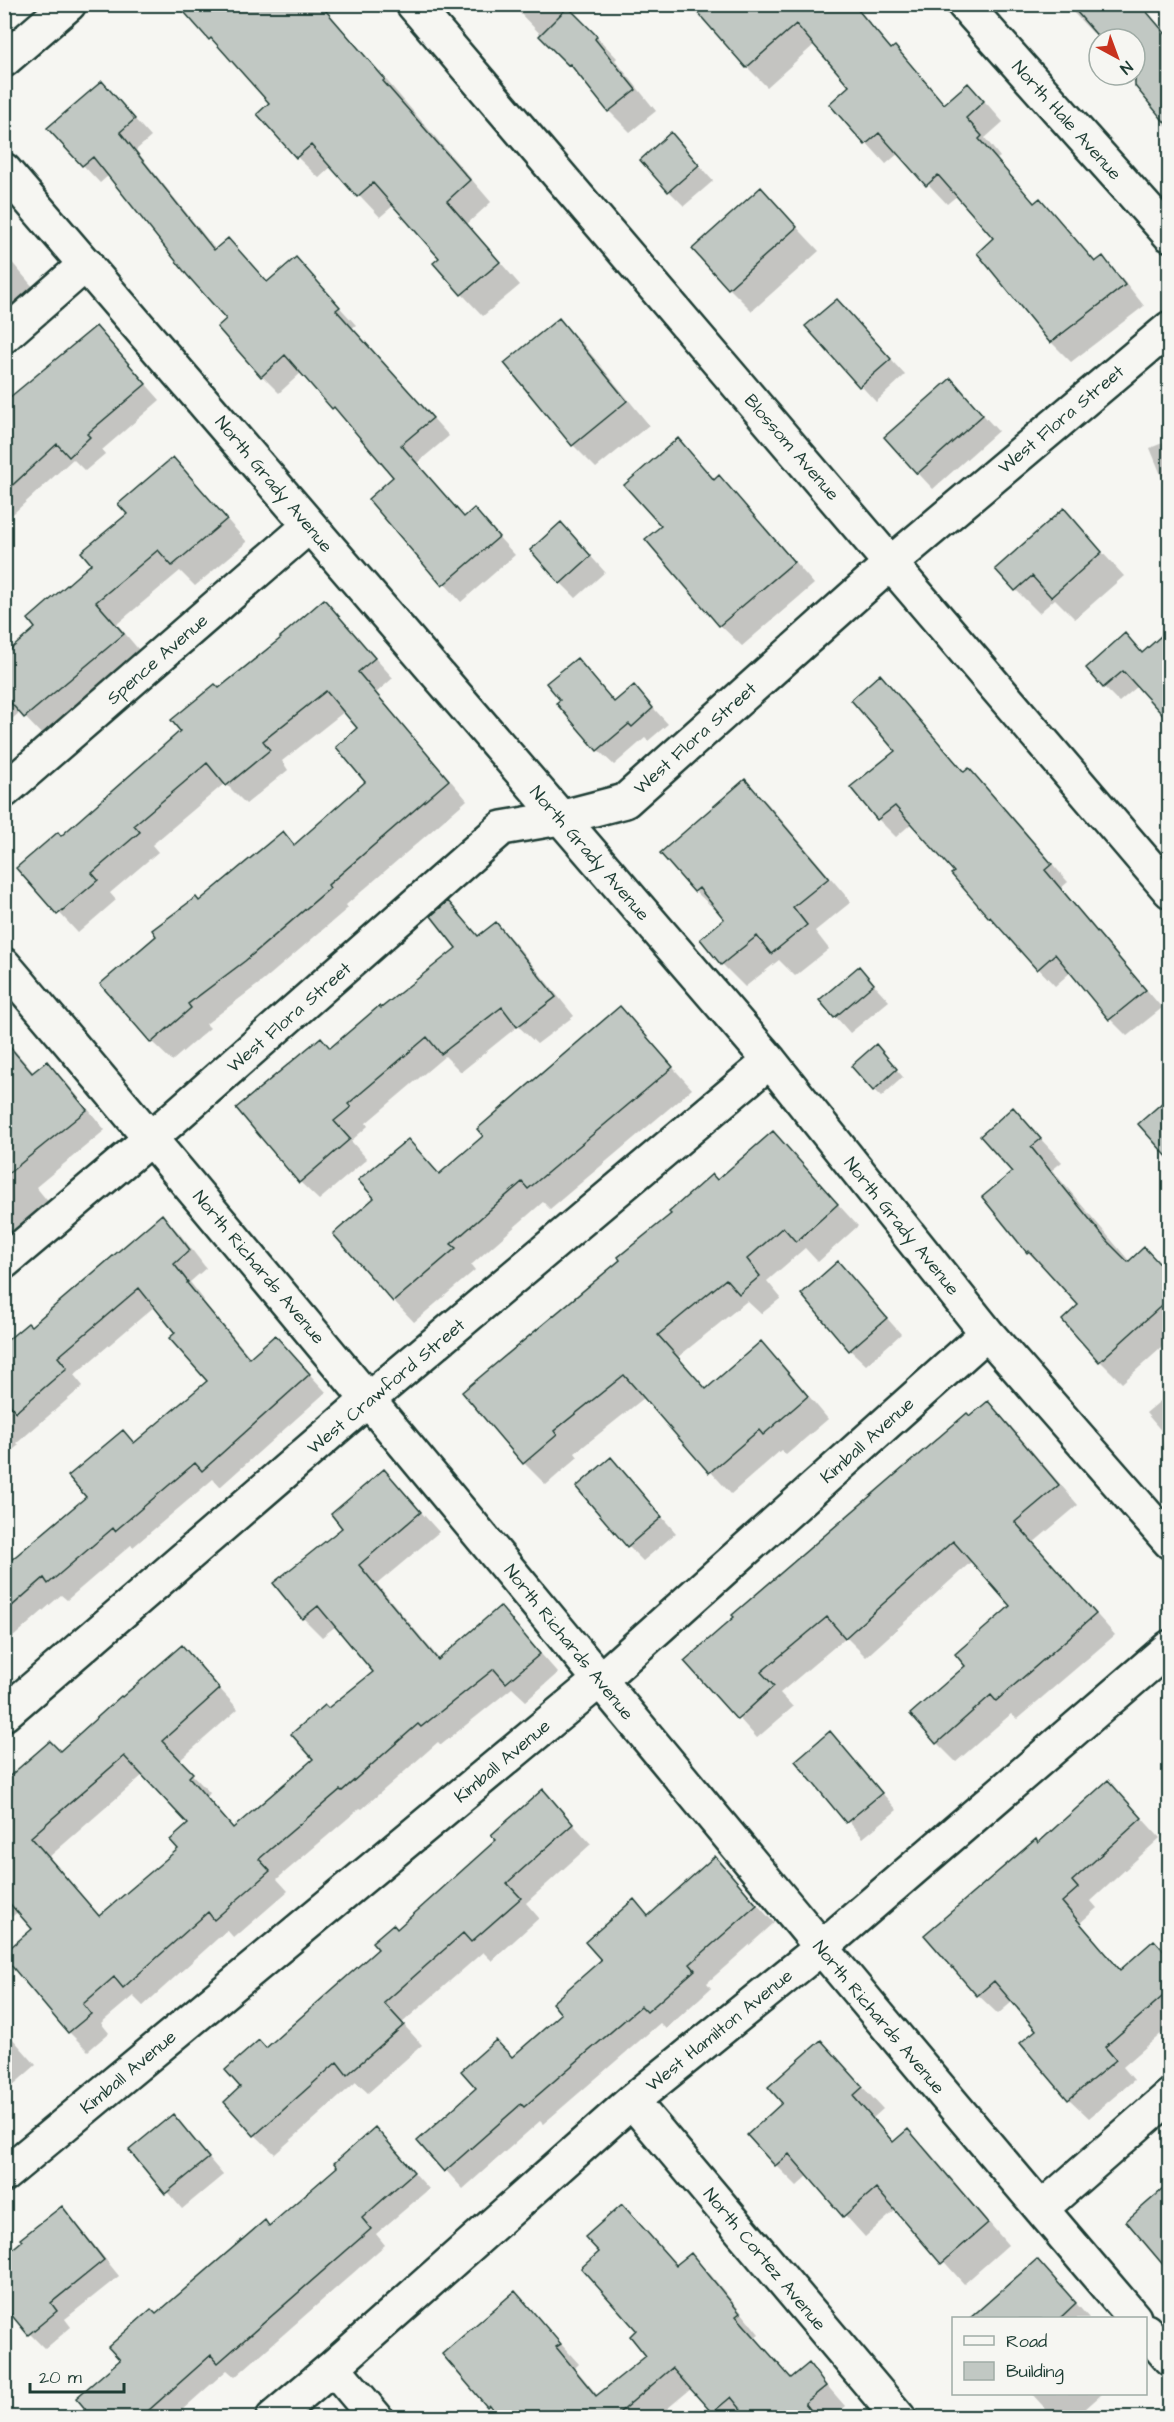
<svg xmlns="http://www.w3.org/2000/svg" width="1174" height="2422" viewBox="0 0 1174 2422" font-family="'Architects Daughter',sans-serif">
	<rect width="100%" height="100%" fill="#f6f6f2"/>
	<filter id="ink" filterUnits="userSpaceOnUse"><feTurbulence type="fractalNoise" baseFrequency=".0167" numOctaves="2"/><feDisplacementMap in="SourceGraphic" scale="12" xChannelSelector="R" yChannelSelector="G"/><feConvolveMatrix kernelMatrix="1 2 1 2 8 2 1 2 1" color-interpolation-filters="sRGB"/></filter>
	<g filter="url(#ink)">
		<path fill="#0003" fill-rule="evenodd" d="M179,4H321L491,202L467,224L520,285L483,316L462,294L441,258L394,205L380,217L332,166L319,178L297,157L271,103Z
			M511,4H565L617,58L615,60L656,111L630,132L609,111L586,81Z
			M712,4H857L856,7L893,50L895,48L914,68L946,105L968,85L988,105L1003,122L985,138L1000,157L997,159L1035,204L1039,200L1096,263L1103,258L1122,278L1144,306L1071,362L1051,342L995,238L958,195L947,204L899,153L886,164L831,104L851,86L815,44L767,87L747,67Z
			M1065,4H1140L1170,38V126L1133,81L1136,79L1133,75H1135V39H1102L1095,31L1093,33Z
			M102,83L151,137L136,150L216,250L228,240L268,283L295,259L356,325L352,328L449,436L417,463L465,518L474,510L515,555L461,602L370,500L396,477L302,372L279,393L262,376L228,319L109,175L100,183L83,165Z
			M671,134L713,181L684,206L669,191Z
			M761,189L819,251L752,311L729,288Z
			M4,253L33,287L4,311Z
			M837,301L905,375L876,402L807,327Z
			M559,320L582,343L649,425L596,468L573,445Z
			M96,328L160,400L102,450L105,454L85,471L73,459L4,522V404Z
			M951,380L998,431L933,489L918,473Z
			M678,440L716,480L719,477L740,499L814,584L742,646L720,625L663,526Z
			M1170,440V497L1150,448Z
			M173,459L247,542L195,586L180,571L117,624L144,656L46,739L20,712L4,726V657L37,628L94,564Z
			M1064,511L1124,576L1075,619L1055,599L1039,613L1016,590Z
			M576,540L605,572L576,598L561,583Z
			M324,601L393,678L376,693L467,800L346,905L348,908L264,980L206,1024L210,1028L172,1061L152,1042L200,903L283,833L295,846L367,782L360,728L345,711L282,761L288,770L246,804L225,783L152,845L158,852L110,893L116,900L78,933L18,868L62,838L182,731L220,690L283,639Z
			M1124,635L1143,654L1138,686L1119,702L1104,687Z
			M577,660L615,703L634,687L668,724L648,741L645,738L614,765L598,750L563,700Z
			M880,676L965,773L986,787L1068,882L1061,888L1162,1008L1127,1036L1110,1019L1072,971L1055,986L990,917L956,872L912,823L896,837L878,819L852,787L897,751Z
			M745,781L768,804L851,902L815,931L829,949L795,976L779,960L745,987L722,964L702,940L726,920L695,891Z
			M1170,781V791L1165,785Z
			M448,903L479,937L496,924L514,942L574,1016L537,1044L518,1026L461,1072L445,1056L366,1123L368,1126L351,1141L367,1159L319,1200L300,1182L331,1050L458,948Z
			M859,968L889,1001L850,1033L821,1000Z
			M620,1008L692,1089L550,1209L543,1202L471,1265L475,1270L414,1322L394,1301L376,1198L408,1141L440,1174L485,1136Z
			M4,1038L34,1073L47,1063L66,1082L105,1130L36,1187L50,1204L4,1243Z
			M883,1054L903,1077L881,1097L874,1090Z
			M1013,1109L1062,1162L1052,1170L1130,1262L1144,1249L1170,1274V1340L1122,1383L1100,1361L1081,1306L1028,1252L1015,1173Z
			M773,1134L858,1226L818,1262L805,1248L767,1281L781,1298L761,1314L747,1301L678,1357L707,1390L761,1343L782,1364L828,1419L786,1455L781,1450L731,1494L644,1398L575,1453L578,1457L546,1485L524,1463L464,1392Z
			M162,1216L179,1233L206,1268L190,1282L204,1300L203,1301L251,1358L275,1337L326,1392L220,1487L213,1479L133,1547L131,1545L67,1600L61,1595L4,1645V1565L6,1567L88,1497L123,1432L135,1444L209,1381L177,1333L155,1306L74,1375L83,1386L17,1443L19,1445L4,1457V1346L32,1328Z
			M838,1263L901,1334L866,1365L850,1350Z
			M1170,1393V1441L1146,1413Z
			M988,1403L1008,1423L1078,1505L1033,1543L1115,1635L1017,1719L1011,1714L956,1762L937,1743L967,1666L1012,1606L972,1561L866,1657L846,1637L780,1693L793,1707L757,1738L687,1661Z
			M611,1459L676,1533L643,1561L628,1546Z
			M384,1471L439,1532L377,1584L440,1660L500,1608L558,1673L526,1701L512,1688L441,1745L438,1742L362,1809L360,1808L277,1879L288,1891L234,1938L227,1930L143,2006L133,1996L101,2023L109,2033L88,2051L69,2032L5,1955L34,1929L19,1911L4,1923V1791L60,1753L182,1647L238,1709L179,1761L210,1793L207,1797L234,1828L315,1759L328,1710L375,1672L336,1626L322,1637L303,1618L344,1528ZM144,1774L190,1824L180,1849L101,1917L49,1857Z
			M830,1733L897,1810L863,1838L797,1761Z
			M543,1791L591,1844L526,1903L539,1918L492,1961L483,1952L402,2023L422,2045L368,2093L356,2082L275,2154L255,2135L243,2087L266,2050L380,1949L397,1931L498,1840Z
			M1127,1802L1160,1838L1091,1901L1097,1908L1080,1923L1122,1971L1154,1942L1170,1957V2026L1123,2067L1134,2080L1089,2118L1069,2099L1039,2030L1013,2001L998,2014L978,1995L1039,1845Z
			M715,1858L774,1923L707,1983L711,1988L666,2029L660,2023L543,2124L540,2121L463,2189L419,2141L563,2014L604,1960L634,1901L649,1917Z
			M4,2029L36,2065L4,2093Z
			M821,2042L883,2109L873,2118L895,2143L908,2131L929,2152L1008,2245L964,2284L897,2209L865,2237L809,2175L797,2186L776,2165L784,2103Z
			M173,2116L223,2175L182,2209L131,2150Z
			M375,2129L429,2189L376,2234L385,2245L235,2377L227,2370L173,2418H95L122,2360L339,2167Z
			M622,2206L677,2266L691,2255L711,2275L759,2334L755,2337L792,2379L809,2365L845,2406L834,2415L836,2418H719L692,2388L656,2418H500L445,2354L515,2293L579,2364L575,2368L598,2396L648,2356L601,2252Z
			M62,2208L77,2224L119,2276L65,2319L71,2327L45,2349L30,2334Z
			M1052,2276L1089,2318H996Z
			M1032,2394H1102L1075,2418H1054Z"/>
		<path fill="#c1c8c3" stroke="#1f3d34" stroke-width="1.5" fill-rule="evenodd" d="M177,4H320L385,79L383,81L470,180L447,201L500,262L461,295L433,263L439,258L373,183L357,197L311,145L296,158L257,114L269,103L211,38L209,40Z
			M690,4H853L891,49L895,46L944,104L968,83L984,101L966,118L982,136L979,139L1034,203L1040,198L1095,262L1103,256L1125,285L1050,343L977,253L993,238L938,175L926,186L879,133L865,145L829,104L849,86L796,24L746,68Z
			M1070,4H1140L1170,39V129L1135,86V39H1100Z
			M568,7L597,36L595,39L636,90L608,112L570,64L568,65L539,36Z
			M102,81L135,119L120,132L214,250L228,238L267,282L296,257L340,307L336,310L433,418L401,445L464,517L474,508L499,537L442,586L368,499L393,477L334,407L332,409L285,355L261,377L217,327L226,319L187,275L93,157L82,166L47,128Z
			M671,132L699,165L668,192L640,160Z
			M761,187L797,227L728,289L692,249Z
			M837,299L891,359L859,387L805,326Z
			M559,318L627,401L572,446L504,363Z
			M96,326L146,384L87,434L90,437L69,457L57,444L4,493V402Z
			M951,378L983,415L917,474L884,437Z
			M678,438L714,480L719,475L794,562L719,626L645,539L661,526L624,485Z
			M173,457L227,519L172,566L158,550L96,602L124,634L24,718L4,695V655L35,628L28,619L91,564L81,552L127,514L118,504Z
			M1064,508L1102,552L1051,597L1032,576L1015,591L995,569Z
			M561,522L591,556L560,584L530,550Z
			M324,599L375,658L358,672L449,780L328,885L330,888L245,961L188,1004L191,1008L151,1043L100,984L156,936L152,930L196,897L199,901L283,831L294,845L365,782L336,747L357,728L326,691L263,741L270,750L226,786L207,763L134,825L140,832L92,873L98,880L57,915L16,868L58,832L61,836L180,731L171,720L215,684L219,688L281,638L280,637Z
			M1170,628V723L1123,671L1103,688L1086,668L1125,633L1142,653Z
			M577,658L614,702L634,685L653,708L632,727L629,724L597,751L556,703L560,700L546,683Z
			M880,674L964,772L969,768L1052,864L1045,870L1146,990L1109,1020L1055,954L1037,970L990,917L989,918L951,874L954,872L895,806L877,820L850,787L895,751L851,700Z
			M745,779L829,878L793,907L807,925L771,954L757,936L721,965L700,939L724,919L699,888L694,892L660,853Z
			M448,901L478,936L496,922L556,997L517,1027L502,1007L441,1054L427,1037L348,1104L351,1107L334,1121L350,1139L299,1183L236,1108L321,1037L330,1048L379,1006L381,1008L456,948L431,916Z
			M859,966L874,984L834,1018L819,1000Z
			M620,1006L673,1067L528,1189L522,1182L451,1244L456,1248L393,1302L333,1234L374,1198L358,1180L408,1139L439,1174L483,1136L477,1129Z
			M4,1040L32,1073L47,1061L87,1110L4,1177Z
			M876,1044L897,1069L873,1091L851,1066Z
			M1170,1096V1160L1138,1124Z
			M1013,1107L1041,1139L1031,1147L1108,1242L1128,1262L1144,1247L1170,1275V1298L1099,1362L1062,1320L1078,1305L1029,1251L1027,1253L982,1197L1012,1172L980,1136Z
			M773,1131L838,1204L796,1242L783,1227L747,1259L760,1276L739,1294L726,1279L658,1335L706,1389L761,1341L808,1396L763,1435L759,1430L709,1473L624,1375L554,1431L557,1435L523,1464L462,1392L620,1260L618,1257L671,1214L669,1212L712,1174L717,1180Z
			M162,1214L190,1250L174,1264L188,1282L187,1283L249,1358L275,1335L310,1374L202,1471L195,1463L115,1531L113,1528L48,1584L44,1578L4,1613V1566L86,1497L68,1476L123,1430L134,1443L207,1381L169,1338L175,1333L139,1288L58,1357L67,1368L16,1412L4,1398V1343L28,1323L31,1326Z
			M838,1261L887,1318L849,1351L801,1294Z
			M988,1401L1059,1485L1015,1522L1096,1614L996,1701L991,1695L936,1744L910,1714L965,1666L955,1654L1010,1606L953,1541L845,1638L827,1617L761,1672L774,1686L737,1720L684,1661L734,1617L732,1615L967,1413L970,1416Z
			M611,1457L662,1517L627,1547L576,1487Z
			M384,1469L421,1512L359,1565L438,1660L500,1606L540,1654L506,1683L494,1669L421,1727L418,1724L342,1791L340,1790L259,1859L270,1871L214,1920L208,1912L123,1988L114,1977L83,2004L91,2014L68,2033L4,1957V1953L32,1929L4,1897V1781L50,1741L60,1751L121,1696L122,1697L182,1645L220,1689L162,1741L193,1773L189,1777L233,1828L313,1759L291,1734L325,1705L328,1708L373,1672L318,1606L302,1619L273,1583L342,1528L331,1514ZM124,1756L188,1824L170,1840L178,1849L99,1916L31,1837Z
			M830,1731L882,1793L846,1823L795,1761Z
			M1108,1780L1142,1818L1072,1881L1078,1888L1062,1902L1120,1970L1154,1940L1170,1958V1990L1105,2047L1116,2060L1068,2100L1020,2043L1036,2030L994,1981L977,1996L924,1935L1036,1839L1038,1843Z
			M543,1789L573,1824L507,1883L521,1898L471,1942L463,1933L384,2003L404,2025L347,2075L337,2062L254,2136L224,2102L240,2087L225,2070L259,2040L266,2048L378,1949L372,1942L393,1924L397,1929L496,1840L491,1835Z
			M715,1856L757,1905L690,1964L695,1970L647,2012L641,2006L524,2107L521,2104L444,2172L417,2141L476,2088L461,2071L496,2040L512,2057L561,2014L552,2003L601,1960L585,1942L634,1899L648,1916Z
			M821,2040L863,2087L853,2096L893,2142L908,2129L988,2223L941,2264L876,2188L843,2217L789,2154L775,2166L747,2135L782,2103L768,2087Z
			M173,2114L209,2158L165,2194L129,2150Z
			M375,2127L414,2172L362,2218L371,2229L218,2363L211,2355L140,2418H93L76,2398L120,2360L108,2347L151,2309L156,2314L265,2220L269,2226L337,2167L334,2163Z
			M1170,2183V2273L1126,2221Z
			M622,2204L676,2265L691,2253L740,2313L736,2316L791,2378L809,2363L826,2386L805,2403L817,2418H748L731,2397L712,2413L672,2368L613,2418H500L489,2405L487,2407L442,2354L515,2291L561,2344L556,2347L596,2396L646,2356L630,2336L636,2330L581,2268L599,2252L585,2237Z
			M62,2206L104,2260L51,2303L57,2311L28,2335L4,2306V2256L22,2241L20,2239Z
			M1037,2259L1076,2303L1059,2319H969Z"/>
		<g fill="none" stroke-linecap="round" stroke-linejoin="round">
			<defs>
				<path id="street" d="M413,4L1170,891
					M964,4L1170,235
					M4,60L69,4
					M4,170L770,1061L987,1333L1170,1542
					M4,336L86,264
					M4,791L309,526
					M4,965C385,1413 752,1872 1134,2318
					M4,1262L151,1138L502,828L560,818L625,801L891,563L1170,328
					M4,1714L369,1399L770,1061
					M632,2101L899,2418
					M4,2175L600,1680L987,1333
					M1041,2209L1170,2096
					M1146,2331L1170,2359
					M333,2367L376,2418
					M273,2418L333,2367L632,2101L821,1948L1170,1647"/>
			</defs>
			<use href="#street" stroke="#1f3d34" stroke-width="38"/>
			<use href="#street" stroke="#f6f6f2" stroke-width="33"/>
		</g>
	</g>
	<g text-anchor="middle" stroke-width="4.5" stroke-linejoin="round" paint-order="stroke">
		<g font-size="18" fill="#1f3d34" stroke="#f6f6f2">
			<text transform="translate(1067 120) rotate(48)" y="6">North Hale Avenue</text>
			<text transform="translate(1061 419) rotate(-40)" y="6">West Flora Street</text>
			<text transform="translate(792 447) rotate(49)" y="6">Blossom Avenue</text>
			<text transform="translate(274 484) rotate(50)" y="6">North Grady Avenue</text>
			<text transform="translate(157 659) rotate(-41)" y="6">Spence Avenue</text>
			<text transform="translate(695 738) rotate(-42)" y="6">West Flora Street</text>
			<text transform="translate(590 853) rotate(49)" y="6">North Grady Avenue</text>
			<text transform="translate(289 1017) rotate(-41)" y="6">West Flora Street</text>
			<text transform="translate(902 1226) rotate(51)" y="6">North Grady Avenue</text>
			<text transform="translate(259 1267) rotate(50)" y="6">North Richards Avenue</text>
			<text transform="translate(386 1386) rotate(-40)" y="6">West Crawford Street</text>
			<text transform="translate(867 1440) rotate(-42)" y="6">Kimball Avenue</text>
			<text transform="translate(569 1642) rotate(51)" y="6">North Richards Avenue</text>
			<text transform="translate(502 1761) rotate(-40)" y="6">Kimball Avenue</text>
			<text transform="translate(879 2017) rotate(50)" y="6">North Richards Avenue</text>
			<text transform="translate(719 2030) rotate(-39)" y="6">West Hamilton Avenue</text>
			<text transform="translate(128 2072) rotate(-40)" y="6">Kimball Avenue</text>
			<text transform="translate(765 2259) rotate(50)" y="6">North Cortez Avenue</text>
		</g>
	</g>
	<rect width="1174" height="2422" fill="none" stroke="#f6f6f2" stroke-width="24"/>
	<rect x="12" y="12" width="1150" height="2398" fill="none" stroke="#1f3d34" stroke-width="2" filter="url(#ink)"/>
	<rect x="952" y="2317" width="195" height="78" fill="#f6f6f2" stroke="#a0aca6" stroke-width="1.5"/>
	<rect x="964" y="2336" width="30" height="9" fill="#f6f6f2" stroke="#a0aca6" stroke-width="1.5"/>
	<text x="1006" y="2347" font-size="18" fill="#1f3d34">Road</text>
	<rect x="964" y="2362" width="30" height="18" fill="#c1c8c3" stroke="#a0aca6" stroke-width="1.5"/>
	<text x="1006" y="2377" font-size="18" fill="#1f3d34">Building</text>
	<g transform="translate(1117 57) rotate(139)"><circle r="28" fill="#f6f6f2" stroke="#a0aca6" stroke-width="1.5"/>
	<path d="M0-4.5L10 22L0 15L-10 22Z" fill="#c8321e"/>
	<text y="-9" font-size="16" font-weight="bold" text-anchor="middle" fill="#1f3d34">N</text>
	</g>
	<path d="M30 2383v9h94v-9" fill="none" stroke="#1f3d34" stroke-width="3"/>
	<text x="39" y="2383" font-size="18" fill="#1f3d34" stroke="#f6f6f2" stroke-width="4.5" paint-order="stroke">20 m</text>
</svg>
